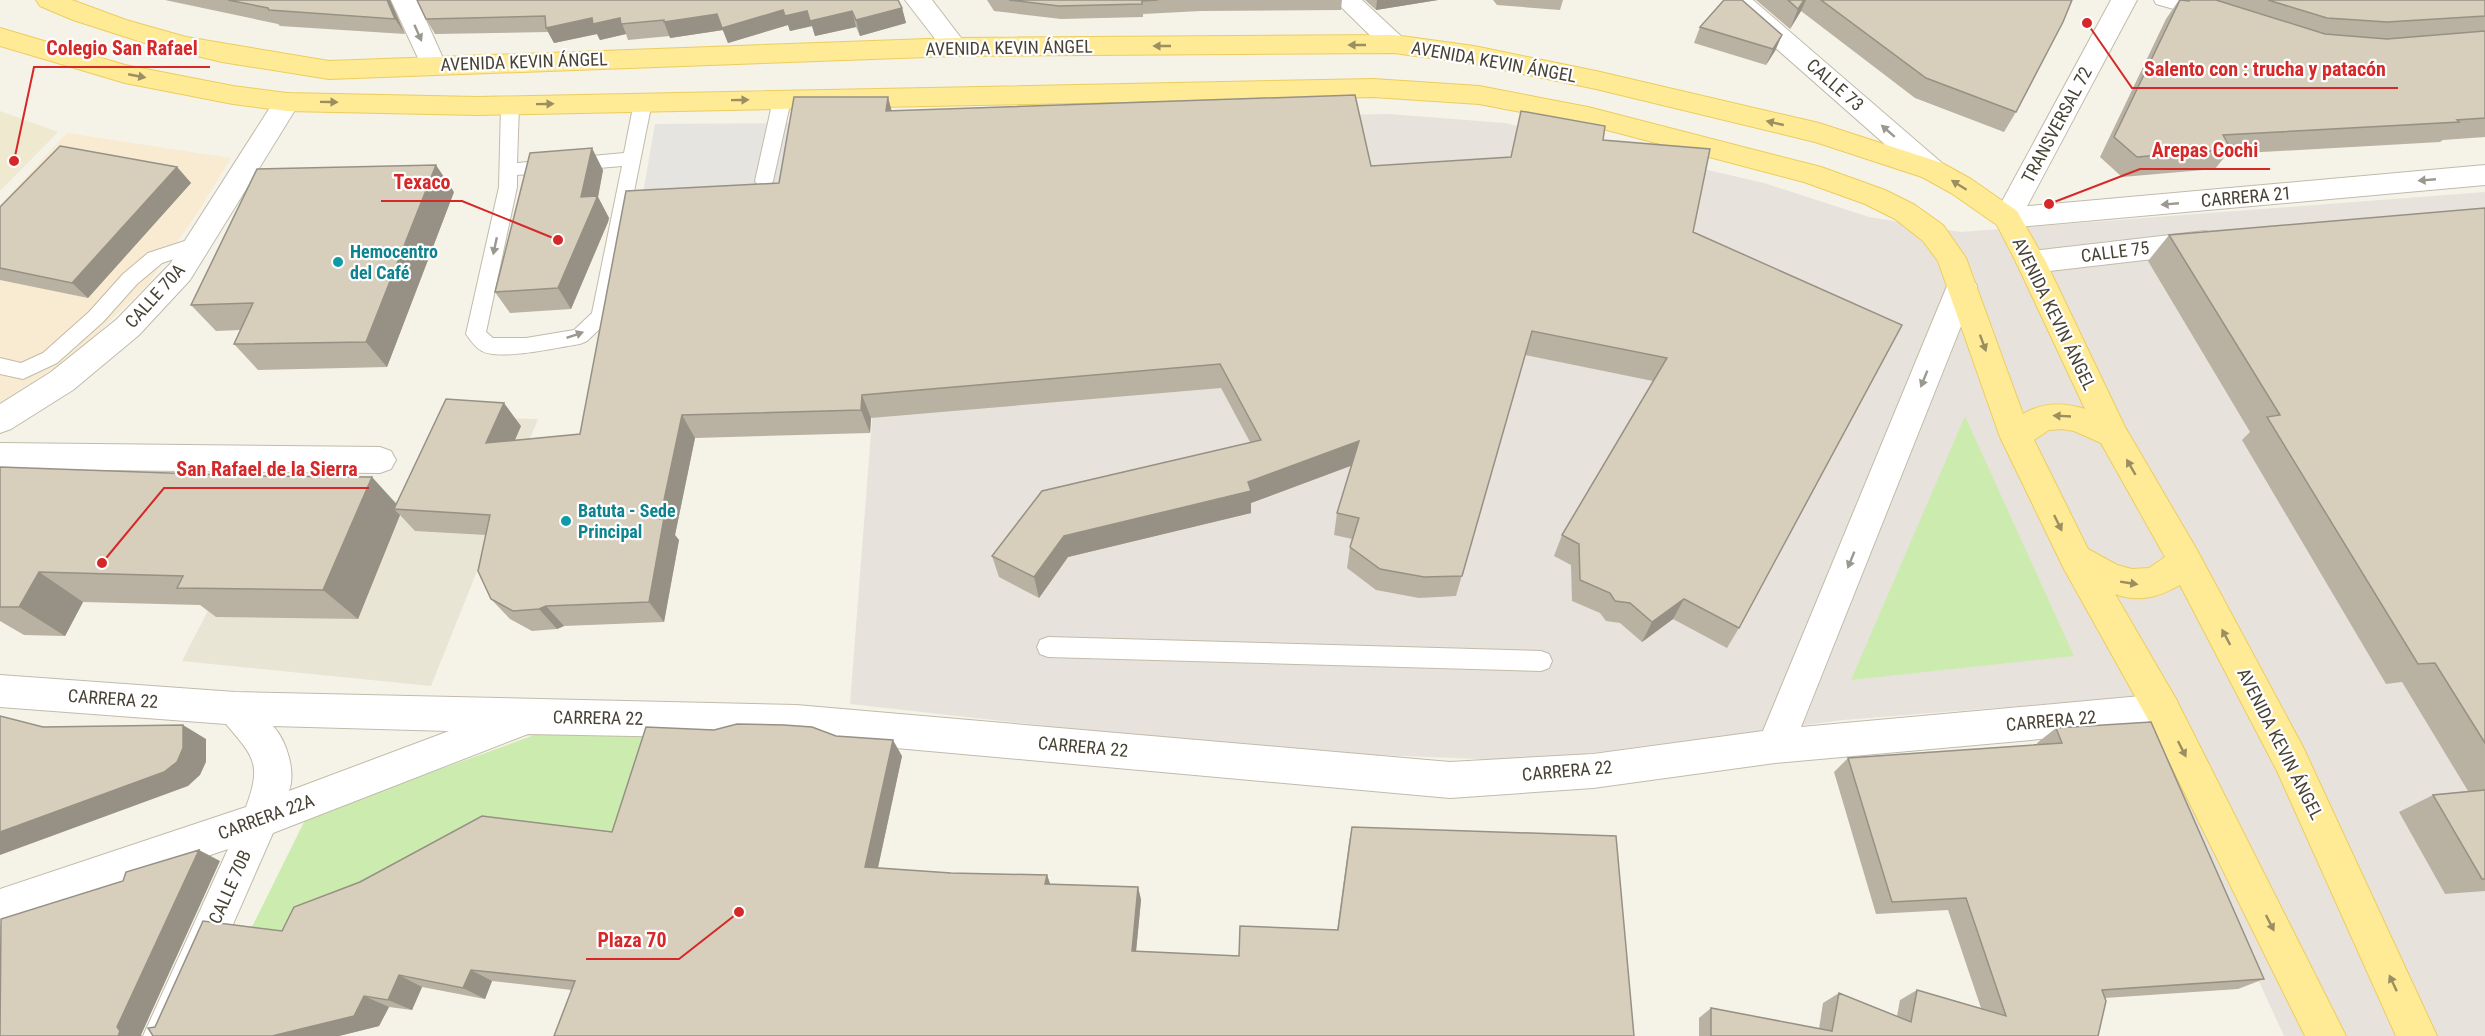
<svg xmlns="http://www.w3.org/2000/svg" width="2485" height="1036" viewBox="0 0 2485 1036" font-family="'Roboto Condensed',sans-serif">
	<rect width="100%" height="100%" fill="#f5f2e8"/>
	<path fill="#e9e5d5" d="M455,417L538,419L431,686L182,661L266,499L409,501Z"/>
	<path fill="#f8ebd1" d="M67,133L231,158L194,218L147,285L72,357L0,402V205Z"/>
	<path fill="#e7e3dc" d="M1389,114L1505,123L1764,183L1869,217L1961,232L2485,192V1036H2284L2190,831L2109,699L1843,720L1530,761L1270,751L850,704L895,123Z"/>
	<path fill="#efe9d0" d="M0,111L58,132L0,191Z"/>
	<path fill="#cbecae" d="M1965,416L2074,656L1851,680Z
		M562,725L658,730L616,845L309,943L248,935L306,818Z"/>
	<path fill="#e6e4e0" d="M803,123L788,210L639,216L655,124Z"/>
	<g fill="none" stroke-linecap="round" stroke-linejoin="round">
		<defs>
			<path id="service" d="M2154,0H2180L2208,8L2210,12L2208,16L2202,17L2156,4Z
				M782,94L788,96L791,100L773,181L770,186L764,187L758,186L755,181L773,100L776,96Z
				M643,96L649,98L652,102L608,321L587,341L580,344C560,347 499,361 482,351C476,348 470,340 466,334L499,187L501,105L504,101H516L519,105L517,163L624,153L634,102L637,98ZM622,166L592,313L574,330L526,338H493L486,332L517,187V175Z
				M197,237L204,239L206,244L204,249L162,263L137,284L103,322L57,363L23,379L0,374V358L21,363L43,353L89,312L123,274L148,253Z
				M1048,637L1541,651L1549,654L1552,661L1549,668L1541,671L1048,657L1040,654L1037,647L1040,640Z"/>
			<path id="minor" d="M391,0H417L446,65L442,71L433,74L424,71Z
				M1724,0H1753L1942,163L1946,170L1942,177L1932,180L1922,177L1728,6Z
				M2485,165V185L2007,228L1997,225L1993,218L1997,211L2007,208Z
				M2205,231L2215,234L2219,242L2215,250L2205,253L2031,273L2021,270L2016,262L2021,254L2031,251Z
				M1962,275L1972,278L1977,286L1801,727L2163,694L2176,699L2181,711L2176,723L2163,728L1775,763L1593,788L1450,798L796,739L528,734L273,833L184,1036H143L228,849L0,927V889L246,807C262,764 254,757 226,724L0,707V675L235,692L796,705L1450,762L1593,754L1763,731L1947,286L1952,278ZM273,726L449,731L289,791C296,772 287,741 273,726Z
				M0,443L380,447L391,451L396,460L391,469L380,473L0,469Z"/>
			<path id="tertiary" d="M905,0H932L968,47L964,53L955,56L946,53Z
				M1334,0H1362L1403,38L1407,44L1403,50L1394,53L1385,50Z
				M2111,0H2137L2017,225L2007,228L1997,225L1993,218Z
				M287,93L296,95L300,102L190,280L139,335L73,390L11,429L0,433V404L51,372L117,319L170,264L278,95Z"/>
			<path id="primary" d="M36,0H72L126,20L186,37L329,61L955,38L1394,35L1474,46L1596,71L1819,123L1942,163L1971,179L2017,211L2046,262L2125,427L2197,550L2303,747L2437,1036H2396L2277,771L2180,585C2159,597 2139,603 2115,594L2176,699L2346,1036H2305L2150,723L2064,569L2000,437L1938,261L1923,241L1895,219L1865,204L1804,182L1588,125L1479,104L1373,97L478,115L287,111L233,104L125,83L0,46V28L125,65L233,86L287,93L478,97L1373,79L1479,86L1588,107L1821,167L1885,190L1915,205L1943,225L1966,258L2023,414C2043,402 2063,402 2085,409L2016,262L1997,225L1951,193L1922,177L1815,142L1596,89L1474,64L1394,53L955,56L329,79L222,62L151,45L73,20L40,6ZM2062,429L2074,431L2101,443L2165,557L2149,568L2132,569L2117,565L2088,549L2034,440L2049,430Z"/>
		</defs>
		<use href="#service" stroke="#c1bba9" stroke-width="2"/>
		<use href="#minor" stroke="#c1bba9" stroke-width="2"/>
		<use href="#tertiary" stroke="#c1bba9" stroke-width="2"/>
		<use href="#primary" stroke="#eccd5e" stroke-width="2"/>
		<use href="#service" fill="#fff" fill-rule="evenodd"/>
		<use href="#minor" fill="#fff" fill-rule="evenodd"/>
		<use href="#tertiary" fill="#fff" fill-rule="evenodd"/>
		<use href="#primary" fill="#ffea96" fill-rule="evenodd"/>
	</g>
	<path fill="#b9b2a2" d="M165,0H390L405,34L280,26L278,24Z
		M987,0H1342L1341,10L1201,11L1143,14V17L1061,19L994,11Z
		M1365,0H1438L1376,10Z
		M1493,0H1563L1560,10L1497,5Z
		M1756,0H2072L2016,112L2004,132L1915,98L1801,11L1790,29Z
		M2179,0H2485V137L2443,140L2440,142L2227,154L2215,169L2122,177L2100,157L2166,19Z
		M902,8L906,23L860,36L856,27L815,36L812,26L790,31L788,25L728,43L723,30L670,38V36L628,40L626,34L600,40L597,34L554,43L548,32L435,34L426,19Z
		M1700,27L1782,35L1775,51L1766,65L1694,43Z
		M891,110L1371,166L1511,157L1603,140L1693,232L1739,628L1727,648L1673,619L1642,642L1620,623L1606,621L1600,613L1572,601L1571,565L1554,556L1562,535L1653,381L1525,355L1456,596L1419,598L1376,590L1347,568L1350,547L1352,539L1334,535L1337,513L1351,465L1251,503V513L1068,557L1039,598L999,577L992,556L1250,442L1221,388L871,418L870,433L695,438L675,535L679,540L664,622L564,626L557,629L532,631L510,619L491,599L486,535L415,531L400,515L358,619L216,617L200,605L83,602L65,636L24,635L0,621V467L397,504L521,426L515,440L580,434L779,183Z
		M177,167L191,183L88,298L0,280V207Z
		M603,170L598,197L609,218L608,222L571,309L510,313L495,292Z
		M454,192L387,367L258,370L234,344L241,330L216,331L191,305Z
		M2485,208V891L2445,894L2399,812L2433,795L2468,791L2402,682L2386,684L2242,440L2250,432L2148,261L2169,235Z
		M2056,728L2264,979L2238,989L2105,998L2098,1036H1699V1018L1711,1008L1819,1029L1823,1003L1839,993L1897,1016L1900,1000L1917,990L1981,1008L1948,910L1876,914L1834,772L1848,758L2038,745L2037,743Z
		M836,736L902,756L878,868L951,873L1047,875L1050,884L1138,887L1141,900L1136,951L1239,956L1337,930L1349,842L1352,827L1634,1036L572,990L492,981L485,999L422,987L412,1010L389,1007L379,1026L339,1036H153L155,1027L282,931L612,832Z"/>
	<path fill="#969184" d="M387,0H390L405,34L395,19Z
		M1377,0H1438L1376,10Z
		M1804,0H1806L1801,11L1790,29L1798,9Z
		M902,8L906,23L860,36L856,20Z
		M783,10L852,11L856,27L815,36L812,26L790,31L788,25L728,43L722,28Z
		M717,14L723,30L670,38L664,22Z
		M592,18H620L626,34L600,40L597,34L554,43L546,28Z
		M1782,35L1775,51L1766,65L1773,49Z
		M888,97L895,123L886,111Z
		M592,148L603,170L598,197L609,218L608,222L571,309L558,288L581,197Z
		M436,165L454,192L387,367L366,342Z
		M177,167L191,183L88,298L72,283Z
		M862,395L871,418L870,433L861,410Z
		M504,403L521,426L504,465L486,443Z
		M682,415L695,438L675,535L679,540L664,622L649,602L660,519Z
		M1359,441L1356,464L1251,503V513L1068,557L1039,598L1034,577L1064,536L1248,482Z
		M372,477L402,510L394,509L400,515L358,619L323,590Z
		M39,572L83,602L65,636L19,607Z
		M1684,599L1673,619L1642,642L1652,622Z
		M546,606L564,626L557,629L539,609Z
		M183,725L206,739V762L200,775L188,786L0,855V832Z
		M893,740L902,756L875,881L865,867Z
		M199,850L220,861L141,1035L142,1036H118L117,1027Z
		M1047,875L1052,889L1045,884Z
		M1138,887L1141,900L1135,962L1132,951Z
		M471,970L492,981L485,999L463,988Z
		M399,975L422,987L412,1010L388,1000Z
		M364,996L389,1007L379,1026L339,1036H272Z"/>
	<path fill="#d7cfbc" stroke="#969184" stroke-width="1.5" d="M228,0H387L395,19L269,10L268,8Z
		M417,0H898L902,8L856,20L852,11L810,21L807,11L785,16L783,10L722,28L717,14L664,22V20L621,24L620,18L593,24L592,18L546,28L545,16L426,19Z
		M1009,0H1158L1142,1V4L1059,6Z
		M1724,0H1742L1782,35L1773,49L1700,27Z
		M1788,0H1804L1798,9Z
		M1821,0H2072L2063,22L2016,112L1926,78Z
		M2180,0L2189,1L2190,0H2216L2325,34L2387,39L2485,31V118L2457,120L2459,122L2223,135L2231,149L2137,157L2114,137Z
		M2268,0H2485V16L2387,22L2327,18Z
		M1355,95L1371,166L1511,157L1521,111L1605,126L1603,140L1710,149L1693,232L1902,325L1739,628L1684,599L1652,622L1630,603L1615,601L1610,593L1580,580L1579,544L1562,535L1667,358L1532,331L1462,576L1424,577L1380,569L1350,547L1359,518L1337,513L1359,441L1248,482L1251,491L1064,536L1034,577L992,556L1042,491L1261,440L1220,364L862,395L861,410L682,415L660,519L664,518L649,602L546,606L539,609L513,611L491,599L478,571L490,515L394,509L446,399L504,403L486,443L580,434L626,191L779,183L794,97H888L886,111Z
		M60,146L177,167L72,283L0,268V207Z
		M592,148L581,197L597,196L596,200L558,288L495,292L530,153Z
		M436,165L366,342L234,344L253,303L191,305L257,169Z
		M2485,208V743L2435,663L2418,664L2267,417L2280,415L2169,235Z
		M0,467L253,476L372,477L323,590L177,588L183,576L39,572L19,607H0Z
		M0,716L43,727L183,725V748L177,762L164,772L0,832Z
		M2151,722L2264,979L2102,990L2106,1001L2098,1036H1711V1008L1832,1031L1839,993L1911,1022L1917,990L2006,1016L1966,898L1892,902L1848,758L2062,743L2056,728Z
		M737,724L784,725L812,727L836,736L893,740L865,867L951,873L1047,875L1045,884L1138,887L1132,951L1239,956L1240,926L1338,930L1352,827L1616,836L1634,1036H554L575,981L471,970L463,988L399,975L388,1000L364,996L354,1016L272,1036H153L148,1028L155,1027L203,921L282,931L294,907L360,882L482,816L612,832L646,727L714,730Z
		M2485,790V879H2482L2433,795Z
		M199,850L117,1027L120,1031L118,1036H0L1,919L123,881L126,872Z"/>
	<defs><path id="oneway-solid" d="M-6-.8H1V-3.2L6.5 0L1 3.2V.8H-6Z" transform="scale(1.5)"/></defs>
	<g fill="#9b9890">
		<use href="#oneway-solid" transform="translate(418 33) rotate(66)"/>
		<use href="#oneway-solid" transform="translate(1888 131) rotate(-139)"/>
		<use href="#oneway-solid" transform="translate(2427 180) rotate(175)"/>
		<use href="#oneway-solid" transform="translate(2170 204) rotate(175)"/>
		<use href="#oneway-solid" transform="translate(495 246) rotate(102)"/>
		<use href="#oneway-solid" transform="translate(575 335) rotate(-19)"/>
		<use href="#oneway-solid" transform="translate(1924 379) rotate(112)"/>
		<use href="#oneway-solid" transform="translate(1851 560) rotate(112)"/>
	</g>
	<g fill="#9b8e61">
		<use href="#oneway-solid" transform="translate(1357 45) rotate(180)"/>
		<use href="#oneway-solid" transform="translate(1162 46) rotate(180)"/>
		<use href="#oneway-solid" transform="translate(137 76) rotate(11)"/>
		<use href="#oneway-solid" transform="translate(740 100) rotate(-1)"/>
		<use href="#oneway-solid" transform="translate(329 102) rotate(1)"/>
		<use href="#oneway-solid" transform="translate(545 104) rotate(-1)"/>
		<use href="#oneway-solid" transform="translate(1775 123) rotate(-167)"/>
		<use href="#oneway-solid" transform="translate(1959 185) rotate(-148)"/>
		<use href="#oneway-solid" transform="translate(1983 343) rotate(70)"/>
		<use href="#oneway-solid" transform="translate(2062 416) rotate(-177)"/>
		<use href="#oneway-solid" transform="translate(2131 467) rotate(-120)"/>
		<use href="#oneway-solid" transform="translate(2058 523) rotate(64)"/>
		<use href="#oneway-solid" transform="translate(2129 583) rotate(9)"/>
		<use href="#oneway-solid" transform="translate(2226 637) rotate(-118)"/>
		<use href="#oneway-solid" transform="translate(2182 749) rotate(63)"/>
		<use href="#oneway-solid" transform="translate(2270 923) rotate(63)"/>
		<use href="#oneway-solid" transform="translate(2393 983) rotate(-115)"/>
	</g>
	<g fill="#0f9aa8" stroke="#fff" stroke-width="2">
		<circle cx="338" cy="262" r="6"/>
		<circle cx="566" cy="521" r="6"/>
	</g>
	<g text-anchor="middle" stroke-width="4.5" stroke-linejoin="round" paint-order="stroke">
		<g font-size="18" fill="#494336" stroke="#fff">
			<text transform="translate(1009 48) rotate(-1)" y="6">AVENIDA KEVIN ÁNGEL</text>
			<text transform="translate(524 62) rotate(-2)" y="6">AVENIDA KEVIN ÁNGEL</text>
			<text transform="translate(1494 62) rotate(10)" y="6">AVENIDA KEVIN ÁNGEL</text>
			<text transform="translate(1835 85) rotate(41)" y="6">CALLE 73</text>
			<text transform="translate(2057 125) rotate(-62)" y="6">TRANSVERSAL 72</text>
			<text transform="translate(2246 197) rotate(-5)" y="6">CARRERA 21</text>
			<text transform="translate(2115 252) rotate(-7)" y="6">CALLE 75</text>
			<text transform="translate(155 296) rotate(-48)" y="6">CALLE 70A</text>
			<text transform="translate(2054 314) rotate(64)" y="6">AVENIDA KEVIN ÁNGEL</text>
			<text transform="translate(113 699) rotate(4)" y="6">CARRERA 22</text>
			<text transform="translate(598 718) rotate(1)" y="6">CARRERA 22</text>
			<text transform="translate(2051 721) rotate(-5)" y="6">CARRERA 22</text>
			<text transform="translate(2280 744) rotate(63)" y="6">AVENIDA KEVIN ÁNGEL</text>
			<text transform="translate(1083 747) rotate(5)" y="6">CARRERA 22</text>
			<text transform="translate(1567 771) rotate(-5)" y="6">CARRERA 22</text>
			<text transform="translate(266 817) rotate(-20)" y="6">CARRERA 22A</text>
			<text transform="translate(230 887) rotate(-66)" y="6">CALLE 70B</text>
		</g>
		<g font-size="18" font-weight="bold" fill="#0d838f" stroke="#fff" text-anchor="start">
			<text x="350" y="258">Hemocentro<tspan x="350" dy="21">del Café</tspan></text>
			<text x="578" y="517">Batuta - Sede<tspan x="578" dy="21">Principal</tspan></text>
		</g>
	</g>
	<path fill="none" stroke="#d62828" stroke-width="2" d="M14 161L34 67H210M2087 23L2132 88H2398M2049 204L2140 169H2270M558 240L462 201H381M102 563L164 488H369M739 912L679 959H586"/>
	<g fill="#d62828" stroke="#fff" stroke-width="2">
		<circle cx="14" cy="161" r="6"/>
		<circle cx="2087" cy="23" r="6"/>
		<circle cx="2049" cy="204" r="6"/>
		<circle cx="558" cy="240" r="6"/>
		<circle cx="102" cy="563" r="6"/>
		<circle cx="739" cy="912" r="6"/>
	</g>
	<g font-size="20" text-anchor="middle" font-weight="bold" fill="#d62828" stroke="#fff" stroke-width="4.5" stroke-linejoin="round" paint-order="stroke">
		<text x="122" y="55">Colegio San Rafael</text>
		<text x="2265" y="76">Salento con : trucha y patacón</text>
		<text x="2205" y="157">Arepas Cochi</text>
		<text x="422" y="189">Texaco</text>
		<text x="267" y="476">San Rafael de la Sierra</text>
		<text x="632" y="947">Plaza 70</text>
	</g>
</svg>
